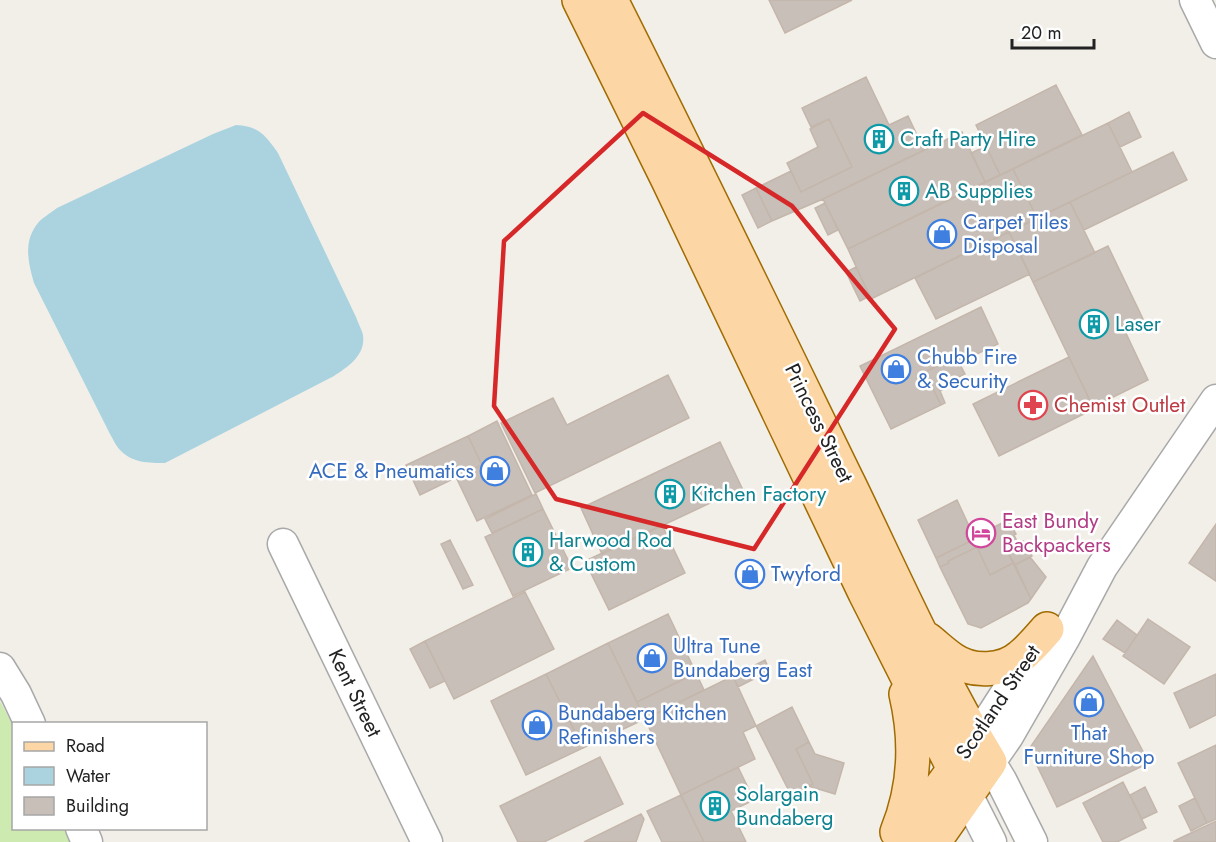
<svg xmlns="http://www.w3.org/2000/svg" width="1216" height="842" viewBox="0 0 1216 842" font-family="Jost,sans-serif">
<rect width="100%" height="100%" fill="#f2efe9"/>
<!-- grass -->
<path fill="#cdebb0" d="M0 701 13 726 14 828 64 829 71 842H0Z"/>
<!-- water -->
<path fill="#aad3df" d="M236 125C259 126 266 136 278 153L356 317C358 323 362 330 363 335 366 355 348 367 334 376L165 463C149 463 132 463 120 450 116 446 113 439 110 434L34 283C28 262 23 241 38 223 43 217 51 213 57 208L213 134Z"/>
<!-- building -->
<path fill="#c7bfb8" stroke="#c4b6ab" stroke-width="1.5" d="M769 0H852L785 33Z
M866 77 889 125 908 116 924 150 823 199 772 221 756 188 791 171 801 192 852 167 829 119 811 127 802 108Z
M1056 85 1082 135 1000 175 976 125Z
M1129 112 1141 137 1120 147 1108 123Z
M829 119 852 167 801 192 787 163 818 147 810 129Z
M1108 123 1132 172 1037 218 1013 169Z
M962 132 985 182 848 249 823 199Z
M986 146 1000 175 985 182 971 153Z
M1173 152 1187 180 1084 230 1070 202Z
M1013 169 1037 218 871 299 848 249Z
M756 188 772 221 758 228 742 195Z
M1070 202 1095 253 1033 282 1009 232Z
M825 203 838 230 828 235 815 208Z
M1009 232 1030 274 936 319 915 278Z
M1108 246 1143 319 1124 329 1148 380 1093 407 1033 282Z
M856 267 870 296 860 301 846 272Z
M981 307 998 344 956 364 953 358 925 372 941 405 891 429 860 366Z
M1069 357 1094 409 999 456 973 404Z
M953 358 956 364 959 363 965 374 949 382 951 386 940 391 945 403 941 405 925 372Z
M668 375 689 418 535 493 501 423 553 398 567 425Z
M497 421 532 495 477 521 456 477 482 465 468 436Z
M468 436 482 465 420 495 406 465Z
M720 442 742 488 602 554 581 508Z
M536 494 543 509 492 533 485 519Z
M957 500 975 539 936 558 918 520Z
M543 509 572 568 513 596 485 537Z
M1008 520 1016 534 1014 535 1018 543 1006 550 1013 563 990 575 977 547 948 561 949 563 940 567 936 558 975 539 974 537Z
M1216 524V581L1189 563Z
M662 525 685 573 609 610 585 561Z
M450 540 473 585 463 589 441 544Z
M1023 541 1032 556 1015 565 1006 550Z
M977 547 990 575 1013 563 1031 599 1028 603 981 628 968 624 940 567 949 563 948 561Z
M1030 557 1046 577 1031 599 1015 565Z
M525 592 554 649 454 699 425 641Z
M668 614 696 673 637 702 608 643Z
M1148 619 1190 647 1164 684 1123 656Z
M1117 620 1137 635 1125 653 1103 639Z
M425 641 445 681 430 688 410 649Z
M608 643 645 719 583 748 546 674Z
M1093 656 1149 763 1057 807 1029 749Z
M765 660 770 671 738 687 733 676Z
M696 673 704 690 645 719 637 702Z
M546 674 583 748 526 775 491 701Z
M1216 674V715L1190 728 1174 693Z
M733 676 756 726 743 732 755 759 681 795 645 719Z
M792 707 809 742 796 749 813 784 791 795 756 726Z
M809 742 815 754 844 763 835 794 808 786 813 784 796 749Z
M1216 745V819L1207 823 1178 763Z
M600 757 623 804 544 842H518L500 806Z
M738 767 754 800 731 811 746 842H704L681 795Z
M1123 782 1146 828 1117 842H1103L1083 803Z
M1145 787 1157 812 1142 819 1130 795Z
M681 795 704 842H662L647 811Z
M1195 798 1207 823 1191 831 1179 806Z
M641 814 644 819 636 842H584Z
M1216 821V842H1174V841Z"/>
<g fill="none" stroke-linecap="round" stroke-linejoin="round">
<!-- minor casing -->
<g stroke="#a9a9a9" stroke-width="33">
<path id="minor" d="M1195 0 1216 43
M283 544 427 842
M0 668 16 694 30 724
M81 828 87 842
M991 842 954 769 994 712 1037 645
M1032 842 1001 780 990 762 1008 736 1065 637 1102 567 1216 400"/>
</g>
<!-- major casing -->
<g stroke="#a06b00" stroke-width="36">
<path id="major" d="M579 0 668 180 865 593 954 769 901 842
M611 0C692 161 770 322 849 484 894 577 936 673 990 762L934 842
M927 639C935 645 943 653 952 659 972 673 1003 672 1021 656 1031 648 1039 638 1047 629
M897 832C915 788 917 741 906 694"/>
</g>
<!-- minor -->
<use href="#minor" stroke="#fff" stroke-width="30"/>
<!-- major -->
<use href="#major" stroke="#fcd6a4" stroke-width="33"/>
</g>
<!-- marked area -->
<path fill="none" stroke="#d62828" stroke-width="4.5" stroke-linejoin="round" d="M643 113 792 206 895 329 754 549 556 499 494 406 504 241Z"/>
<!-- icons -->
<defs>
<g id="building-ring" transform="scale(1.5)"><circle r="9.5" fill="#fff" stroke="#0f9aa8" stroke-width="1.5"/><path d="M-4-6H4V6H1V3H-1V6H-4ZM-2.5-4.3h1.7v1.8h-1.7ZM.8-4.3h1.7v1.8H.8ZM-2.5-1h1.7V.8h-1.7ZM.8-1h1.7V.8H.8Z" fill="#0f9aa8"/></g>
<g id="shop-ring" transform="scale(1.5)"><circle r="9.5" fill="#fff" stroke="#3f7fe0" stroke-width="1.5"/><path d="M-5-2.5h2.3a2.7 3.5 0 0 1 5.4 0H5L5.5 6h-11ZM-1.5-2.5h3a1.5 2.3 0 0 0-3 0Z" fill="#3f7fe0"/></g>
<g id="pharmacy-ring" transform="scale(1.5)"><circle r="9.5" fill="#fff" stroke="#e0444e" stroke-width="1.5"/><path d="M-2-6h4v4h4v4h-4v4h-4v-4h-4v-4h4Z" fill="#e0444e"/></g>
<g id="hotel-ring" transform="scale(1.5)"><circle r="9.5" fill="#fff" stroke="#d1479c" stroke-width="1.5"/><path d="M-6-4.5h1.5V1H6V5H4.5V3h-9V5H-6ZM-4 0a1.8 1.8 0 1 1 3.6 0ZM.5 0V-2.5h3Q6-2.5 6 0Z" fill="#d1479c"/></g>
</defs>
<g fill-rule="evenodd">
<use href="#building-ring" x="879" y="139"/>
<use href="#building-ring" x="904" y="191"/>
<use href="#shop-ring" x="942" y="234"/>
<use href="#building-ring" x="1094" y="324"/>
<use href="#shop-ring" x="896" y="369"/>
<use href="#pharmacy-ring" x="1033" y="405"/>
<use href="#shop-ring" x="495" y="471"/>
<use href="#building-ring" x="670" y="494"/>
<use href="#hotel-ring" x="981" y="533"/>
<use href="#building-ring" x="528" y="552"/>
<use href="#shop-ring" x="750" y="574"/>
<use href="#shop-ring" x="652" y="658"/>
<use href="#shop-ring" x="1089" y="702"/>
<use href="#shop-ring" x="537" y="725"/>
<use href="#building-ring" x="715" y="806"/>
</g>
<g text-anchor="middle" stroke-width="5" stroke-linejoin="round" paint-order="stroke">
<!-- culture labels -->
<g font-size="21" fill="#0d838f" stroke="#fff" text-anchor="start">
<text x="900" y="146">Craft Party Hire</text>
<text x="925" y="198">AB Supplies</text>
<text x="1115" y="331">Laser</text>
<text x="691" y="501">Kitchen Factory</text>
<text x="549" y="547">Harwood Rod<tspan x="549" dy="24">&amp; Custom</tspan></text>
<text x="736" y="801">Solargain<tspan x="736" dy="24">Bundaberg</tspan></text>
</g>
<!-- shop labels -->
<g font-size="21" fill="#366cbe" stroke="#fff" text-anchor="start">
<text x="963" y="229">Carpet Tiles<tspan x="963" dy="24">Disposal</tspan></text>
<text x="917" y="364">Chubb Fire<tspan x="917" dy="24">&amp; Security</tspan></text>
<text x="474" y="478" text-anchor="end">ACE &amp; Pneumatics</text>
<text x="771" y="581">Twyford</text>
<text x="673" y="653">Ultra Tune<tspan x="673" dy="24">Bundaberg East</tspan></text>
<text x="558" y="720">Bundaberg Kitchen<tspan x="558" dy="24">Refinishers</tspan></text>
<text x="1089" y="740" text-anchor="middle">That<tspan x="1089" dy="24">Furniture Shop</tspan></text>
</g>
<!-- health labels -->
<g font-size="21" fill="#be3a42" stroke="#fff" text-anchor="start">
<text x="1054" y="412">Chemist Outlet</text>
</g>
<!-- street labels -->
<g font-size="21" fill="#222" stroke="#fff">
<text transform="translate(819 423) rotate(64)" y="7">Princess Street</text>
<text transform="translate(355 693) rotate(64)" y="7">Kent Street</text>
<text transform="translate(998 702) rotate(-56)" y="7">Scotland Street</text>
</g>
<!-- hotel labels -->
<g font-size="21" fill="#b23c85" stroke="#fff" text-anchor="start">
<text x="1002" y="528">East Bundy<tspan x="1002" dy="24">Backpackers</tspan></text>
</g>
</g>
<!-- legend -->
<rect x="12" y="722" width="195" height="108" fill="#ffffff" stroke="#a7a7a7" stroke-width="1.5"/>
<rect x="24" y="742" width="30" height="9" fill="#fcd6a4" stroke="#a7a7a7" stroke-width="1.5"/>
<text x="66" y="752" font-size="18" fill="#222222">Road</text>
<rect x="24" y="767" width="30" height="18" fill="#aad3df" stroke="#a7a7a7" stroke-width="1.5"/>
<text x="66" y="782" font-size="18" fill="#222222">Water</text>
<rect x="24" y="797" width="30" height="18" fill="#c7bfb8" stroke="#a7a7a7" stroke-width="1.5"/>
<text x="66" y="812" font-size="18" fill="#222222">Building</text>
<!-- scale -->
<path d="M1012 39v9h82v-9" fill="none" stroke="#222222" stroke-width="3"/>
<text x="1021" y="39" font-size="18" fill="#222222" stroke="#ffffff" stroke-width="4.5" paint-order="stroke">20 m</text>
</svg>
